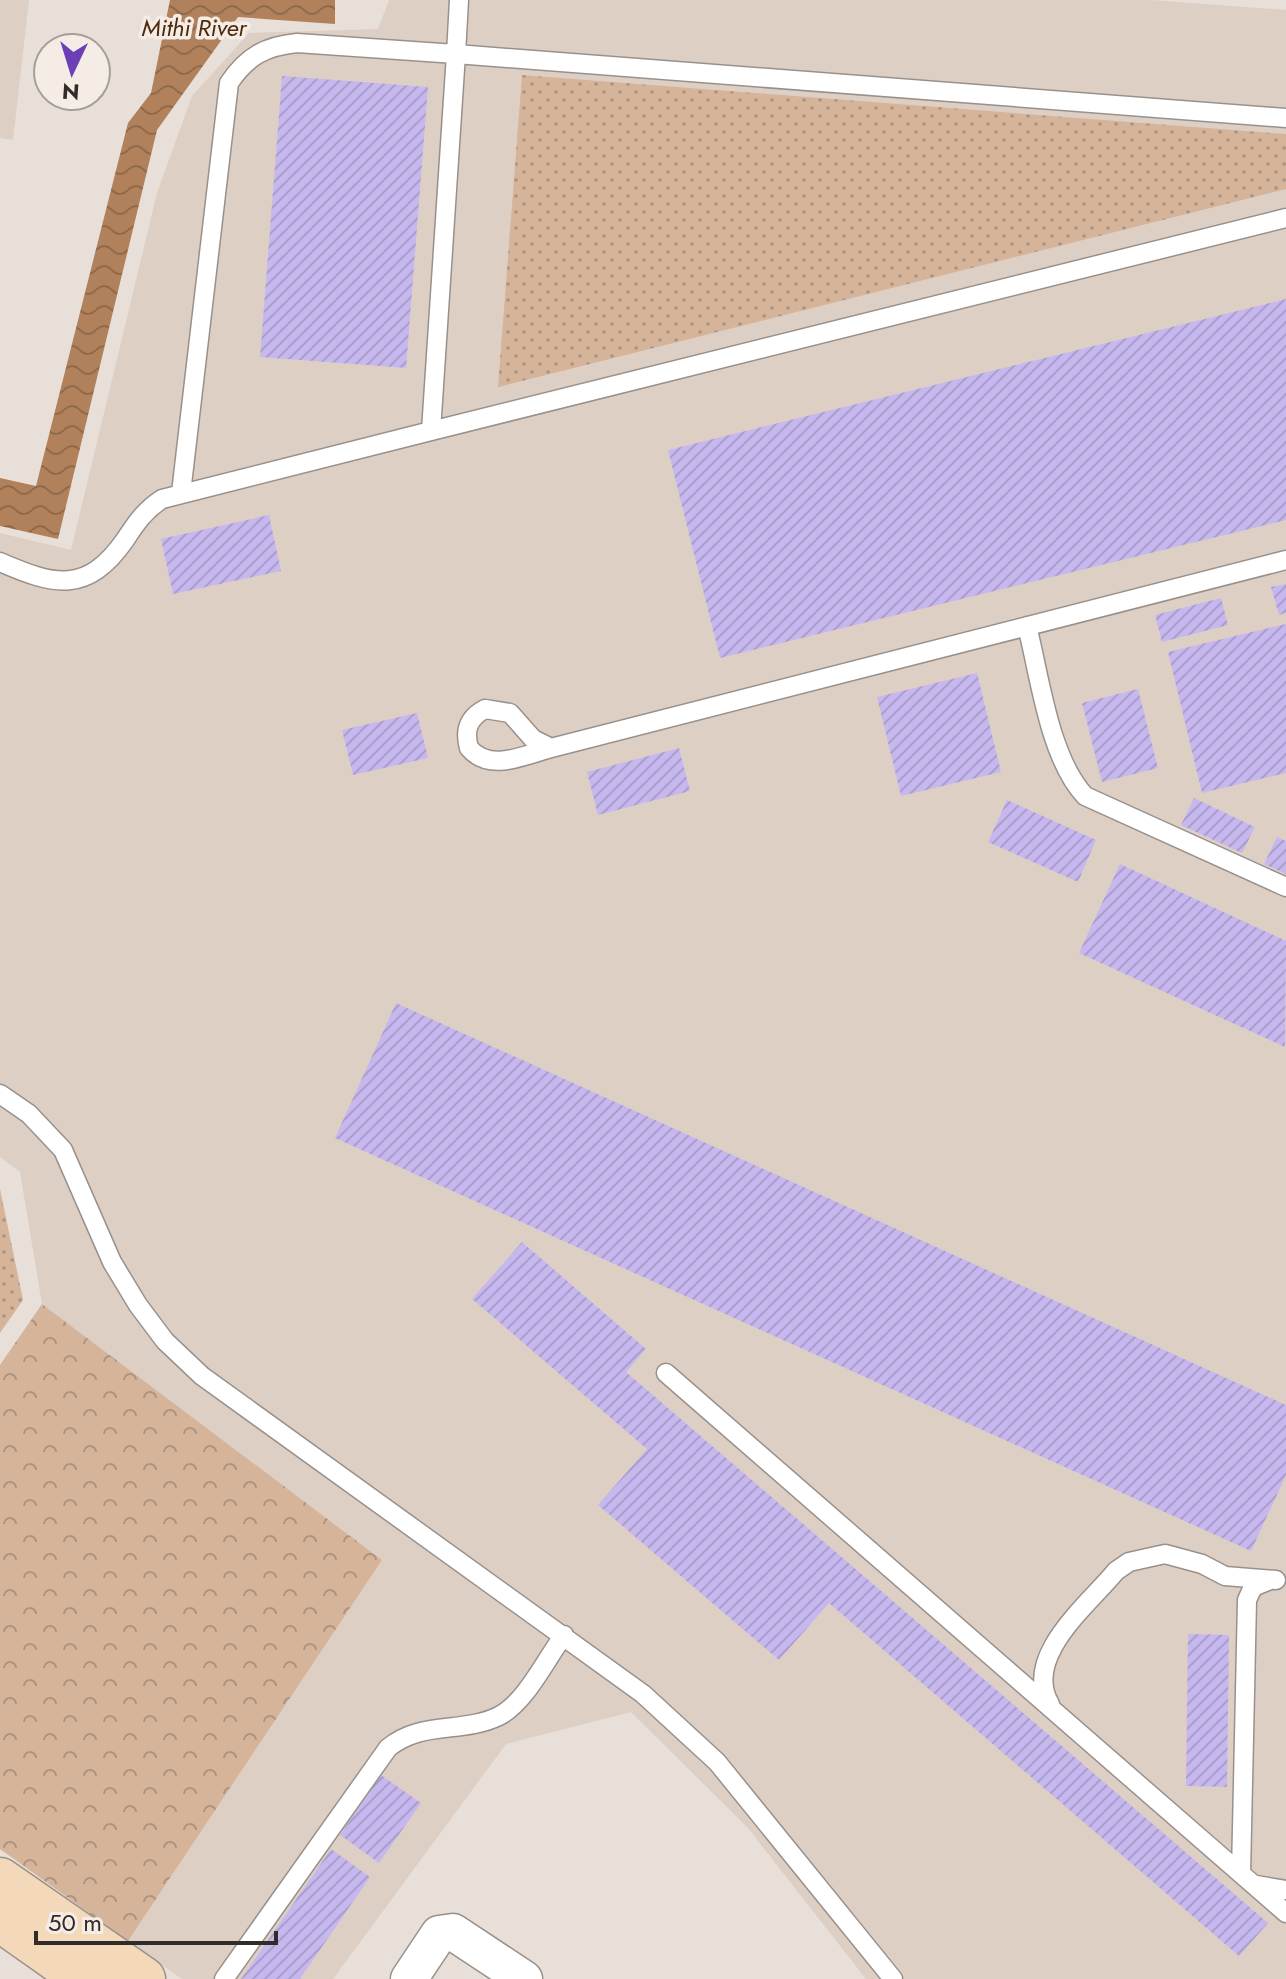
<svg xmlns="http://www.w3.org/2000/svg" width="1286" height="1979" viewBox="0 0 1286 1979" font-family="Jost,sans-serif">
<defs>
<pattern id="grass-dots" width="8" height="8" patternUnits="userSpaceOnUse" patternTransform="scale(2)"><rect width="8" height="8" fill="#d6b49a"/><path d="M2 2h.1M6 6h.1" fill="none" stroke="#ae937e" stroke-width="1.8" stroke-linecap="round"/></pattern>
<pattern id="park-crowns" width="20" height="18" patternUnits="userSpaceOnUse" patternTransform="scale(2)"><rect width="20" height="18" fill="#d6b49a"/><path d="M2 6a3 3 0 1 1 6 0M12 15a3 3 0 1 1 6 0" fill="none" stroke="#ae937e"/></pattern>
<pattern id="water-waves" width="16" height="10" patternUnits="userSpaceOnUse" patternTransform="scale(2)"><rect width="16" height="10" fill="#b0815b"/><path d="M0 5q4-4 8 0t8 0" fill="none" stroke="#906a4b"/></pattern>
<pattern id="building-hatch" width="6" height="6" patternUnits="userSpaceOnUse" patternTransform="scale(2)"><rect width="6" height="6" fill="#c6b8ef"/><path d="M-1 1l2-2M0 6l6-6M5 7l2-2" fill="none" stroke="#aa9ecd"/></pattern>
</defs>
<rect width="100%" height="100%" fill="#e7dfd8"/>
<!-- built -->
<path fill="#decfc5" d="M0 0H29L13 140 0 138Z
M389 0H1152L1286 10V1979H866L748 1828 631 1712 506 1744 333 1979H182L128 1941 382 1560 42 1304 20 1172 0 1157V533L71 550 157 193 192 96 249 33 378 29Z"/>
<!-- grass -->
<path fill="url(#grass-dots)" d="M522 75 1286 134V189L498 387Z
M0 1189 23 1300 0 1333Z"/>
<!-- park -->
<path fill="url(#park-crowns)" d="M42 1304 382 1560 128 1941 0 1849V1365Z"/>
<!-- water -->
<path fill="url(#water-waves)" d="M170 0H335V24L238 17 157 130 58 539 0 526V478L36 486 128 123 151 93Z"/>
<!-- building -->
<path fill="url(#building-hatch)" d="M282 76 428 87 406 368 260 357Z
M1286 299V520L720 658 668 450Z
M269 515 281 571 173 594 161 539Z
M1286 584V613L1279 615 1271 587Z
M1221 598 1228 625 1162 642 1155 615Z
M1286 624V773L1202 793 1168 652Z
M977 673 1001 772 901 796 877 697Z
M1138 689 1158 768 1102 782 1082 703Z
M417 713 428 758 353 775 342 730Z
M679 748 690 791 598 815 587 772Z
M1194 798 1255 827 1242 853 1181 825Z
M1007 800 1096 840 1078 882 988 842Z
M1277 837 1286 841V874L1264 864Z
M1120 864 1286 941 1285 1047 1079 953Z
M396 1003 1286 1405V1475L1251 1551 335 1138Z
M522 1242 646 1349 626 1372 1268 1923 1239 1956 829 1603 779 1660 598 1505 647 1449 472 1299Z
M1188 1634 1229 1635 1227 1787 1186 1786Z
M381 1775 421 1803 379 1863 340 1835Z
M331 1849 370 1877 300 1979H241Z"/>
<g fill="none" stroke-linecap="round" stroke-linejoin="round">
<!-- service casing -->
<g stroke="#98918b" stroke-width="21">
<path id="service" d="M1286 118 456 54 431 431 1286 218
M181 493 229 83C247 56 266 46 297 43L456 54 459 0
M0 562C55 586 87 594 125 540 136 523 145 510 162 499L431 431
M1027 626C1040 677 1049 757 1085 796L1286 887
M485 709 510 713 533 739 551 748C524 755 490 773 469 748 464 730 468 718 485 709Z
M551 748 1286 560
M0 1094 29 1114 63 1150 112 1262 138 1305 165 1341 202 1376 643 1694 717 1762 893 1979
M666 1373 1286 1913
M1050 1704C1022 1657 1088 1605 1116 1571L1129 1562 1165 1554 1202 1564 1225 1576 1276 1580
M1241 1874 1247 1600 1253 1587 1268 1581
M1256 1885 1286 1890
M224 1979 388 1748C422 1720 462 1734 499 1716 526 1702 546 1659 564 1635"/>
</g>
<!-- minor casing -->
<g stroke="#98918b" stroke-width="39">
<path id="minor" d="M409 1979 439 1934 453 1932 524 1979"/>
</g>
<!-- secondary casing -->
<g stroke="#98918b" stroke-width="47">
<path id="secondary" d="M0 1880 143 1979
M0 1919 85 1979"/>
</g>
<!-- service -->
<use href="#service" stroke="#fff" stroke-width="18"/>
<!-- minor -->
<use href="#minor" stroke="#fff" stroke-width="36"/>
<!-- secondary -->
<use href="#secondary" stroke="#f3d8ba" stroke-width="44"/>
</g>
<g text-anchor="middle" stroke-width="7" stroke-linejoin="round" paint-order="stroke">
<!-- water labels -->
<g font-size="24" font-style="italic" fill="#4c2b0d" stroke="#f4ece5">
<text x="194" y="36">Mithi River</text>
</g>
</g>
<!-- north arrow -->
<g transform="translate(72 72) rotate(184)"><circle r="38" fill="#f4ece5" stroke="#a59f9a" stroke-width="2"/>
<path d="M0-6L14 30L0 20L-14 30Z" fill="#6c3fb6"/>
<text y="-12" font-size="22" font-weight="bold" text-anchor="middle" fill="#2f2c2a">N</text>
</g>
<!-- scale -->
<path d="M36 1931v12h240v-12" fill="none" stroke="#2f2c2a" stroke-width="4"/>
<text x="48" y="1931" font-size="24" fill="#2f2c2a" stroke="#f4ece5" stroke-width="6" paint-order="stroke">50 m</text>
</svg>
